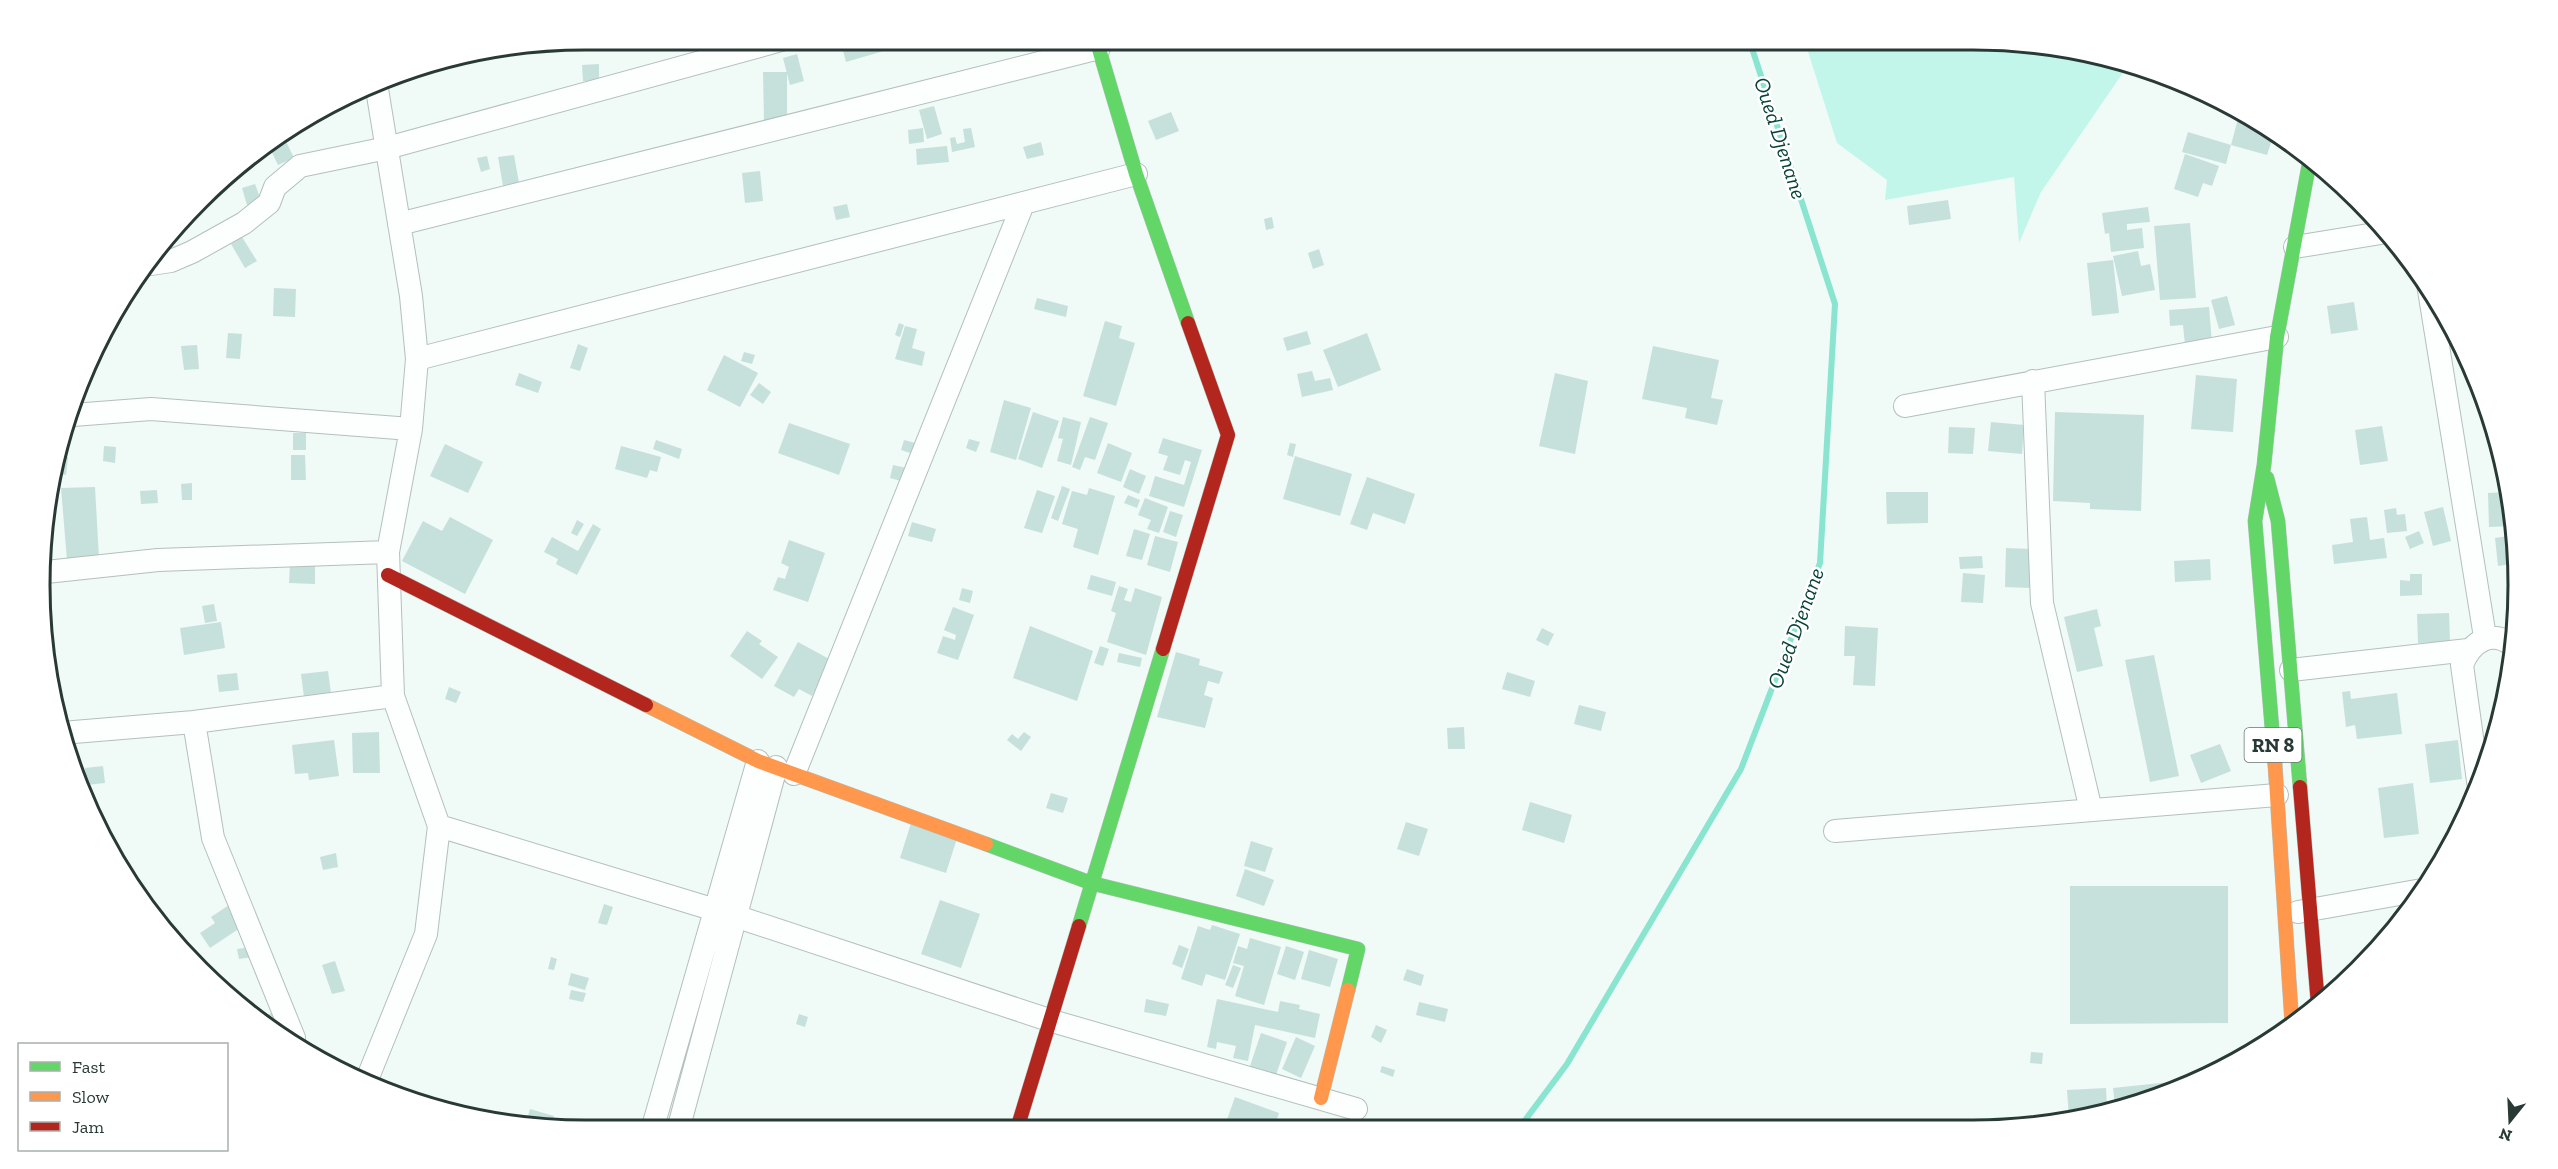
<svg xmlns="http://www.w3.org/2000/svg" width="2558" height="1169" viewBox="0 0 2558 1169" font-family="'Zilla Slab',serif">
<rect width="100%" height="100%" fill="#f0faf7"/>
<!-- green -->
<path fill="#c3f6ea" d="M1804 39H1974L2080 49 2129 64 2041 192 2019 243 2014 177 1885 200 1887 180 1837 143Z"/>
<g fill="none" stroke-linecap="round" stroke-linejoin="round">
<!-- stream -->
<path stroke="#89e4d0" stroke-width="6" d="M1520 1127 1567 1064 1741 769 1820 563 1835 304 1749 39"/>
</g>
<!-- building -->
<path fill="#c6e1db" d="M854 39H884L887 50 846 62 841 43Z
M1115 39H1139L1119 48Z
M797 54 804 81 790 85 783 58Z
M599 64V81H583L582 65Z
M763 72H787V120H764Z
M934 106 942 134 927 139 919 110Z
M1171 112 1179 131 1156 140 1148 121Z
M2239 115 2275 130 2267 155 2231 145 2226 164 2182 152 2188 132 2231 145Z
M923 128 924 142 909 144 908 130Z
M971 128 975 147 952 152 950 138 955 137 957 144 965 142 963 129Z
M282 133 294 158 278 165 268 144Z
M1041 142 1044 155 1027 159 1023 147Z
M947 146 949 162 917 165 916 149Z
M2185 154 2219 166 2212 186 2203 183 2198 197 2174 189Z
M514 155 519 183 503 186 498 157Z
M487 156 490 169 481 172 477 158Z
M760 171 763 201 745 203 742 173Z
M255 184 261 200 247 205 242 188Z
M1948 200 1951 219 1909 225 1907 206Z
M847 204 850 217 836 220 833 207Z
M2148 207 2150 222 2127 224V230L2142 228 2144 248 2111 252 2109 233 2105 234 2102 213Z
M1272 217 1274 228 1266 230 1264 219Z
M2190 223 2196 298 2160 300 2154 226Z
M242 237 257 261 245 268 231 244Z
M1319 249 1324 265 1313 269 1308 253Z
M2138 251 2141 266 2150 264 2155 290 2122 296 2113 256Z
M2113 260 2119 313 2092 316 2087 263Z
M274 288 296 289 295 317 273 316Z
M2227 296 2235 325 2219 329 2211 300Z
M1037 298 1068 306 1066 317 1034 309Z
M2354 302 2358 330 2331 334 2327 306Z
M2209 307 2212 343 2185 345 2183 325 2170 326 2169 310Z
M1105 321 1122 326 1119 338 1135 343 1116 406 1083 396Z
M899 323 904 325 900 337 895 335Z
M905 326 917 329 912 348 925 352 922 366 895 359Z
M1307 331 1311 344 1287 351 1283 338Z
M228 333 242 334 240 359 226 358Z
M1367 333 1381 370 1338 387 1323 350Z
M578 344 588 348 580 371 570 368Z
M197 345 199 369 184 370 181 346Z
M1653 346 1719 360 1711 398 1723 400 1717 425 1685 418 1687 408 1642 399Z
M744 352 755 355 752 364 741 361Z
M724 355 758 373 740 407 707 390Z
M1312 371 1315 381 1330 378 1333 390 1302 397 1297 374Z
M519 373 542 382 538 393 515 385Z
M1555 373 1588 381 1575 454 1539 446Z
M2196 375 2237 379 2233 432 2191 429Z
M759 383 771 392 763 404 750 395Z
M1004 400 1031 408 1016 460 990 452Z
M1033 412 1059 421 1042 468 1018 459Z
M2055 412 2144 415 2141 511 2090 509V503L2053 501Z
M1063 417 1081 422 1071 465 1057 461 1063 439 1058 438Z
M1090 417 1108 423 1095 460 1085 457 1080 470 1072 467Z
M1991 422 2024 425 2022 454 1988 451Z
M789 423 850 444 839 475 778 453Z
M2382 426 2388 461 2360 465 2355 430Z
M1949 427 1975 428 1973 454 1948 453Z
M293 433H306V450H293Z
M1163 438 1202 450 1184 507 1149 496 1155 476 1184 485 1191 462 1185 460 1180 475 1163 470 1168 456 1158 453Z
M969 439 980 442 976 452 966 448Z
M656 440 682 449 679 459 653 449Z
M904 440 919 444 916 455 901 450Z
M1108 443 1132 453 1121 482 1097 473Z
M1290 443 1296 444 1293 457 1287 455Z
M445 444 483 462 468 493 430 476Z
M104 446 116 447 115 463 103 461Z
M621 446 661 457 657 472 650 470 647 478 615 469Z
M291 455H305L306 480H291Z
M58 456 68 457 66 475 53 473Z
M1295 456 1352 474 1340 516 1283 499Z
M893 465 911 469 908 483 890 478Z
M1130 469 1146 476 1139 494 1123 487Z
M1367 477 1415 494 1405 524 1373 513 1367 530 1350 524Z
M192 483V500H182L181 484Z
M1062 486 1070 489 1058 521 1051 518Z
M95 487 99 558 67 560 61 488Z
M1089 488 1115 496 1098 555 1073 547 1078 529 1062 524 1072 491 1087 495Z
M157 490 158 503 141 504 140 491Z
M1037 490 1055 496 1042 533 1024 528Z
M1886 492H1928V523L1887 524Z
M2510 492 2513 526 2489 527 2488 493Z
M1128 495 1140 500 1137 508 1124 503Z
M1145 498 1168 507 1159 533 1147 529 1151 520 1138 515Z
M2443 507 2451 541 2433 546 2424 512Z
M2396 508 2397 515 2405 514 2407 531 2387 533 2384 510Z
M1170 511 1183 515 1176 537 1163 532Z
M450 517 493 540 465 594 402 561 423 521 442 531Z
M2367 517 2370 540 2384 538 2387 558 2334 564 2332 545 2353 542 2350 519Z
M577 520 584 524 577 536 571 533Z
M912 522 936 529 932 542 908 536Z
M593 524 601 529 577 575 556 564 558 559 544 552 552 537 578 551Z
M1134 529 1150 534 1142 560 1126 556Z
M2419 531 2424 543 2410 549 2405 537Z
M2514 535 2517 563 2498 566 2495 538Z
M1155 536 1178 542 1170 572 1147 565Z
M789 540 825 553 808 602 773 590 778 577 785 579 789 567 781 563Z
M2006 548 2031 549V588L2005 587Z
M1982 556 1983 568 1960 569 1959 557Z
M2210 559 2211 580 2175 582 2174 561Z
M290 564H315V584L289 583Z
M1963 573 1985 575 1983 603 1961 602Z
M2410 574H2422V595L2400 596V580L2410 581Z
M1091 575 1116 582 1112 596 1087 589Z
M1119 586 1128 589 1124 600 1131 602 1135 588 1162 597 1146 655 1107 642 1116 613 1111 611Z
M962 588 973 591 970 603 959 600Z
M214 604 217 621 205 623 202 606Z
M953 607 974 615 958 660 937 653 943 636 955 640 956 635 944 630Z
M2097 609 2101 626 2094 628 2103 666 2077 672 2064 617Z
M2449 613 2450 642 2418 643 2417 614Z
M221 622 225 648 184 655 180 628Z
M1030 626 1093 651 1077 701 1013 678Z
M1845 626 1878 628 1875 686 1853 685 1855 656H1844Z
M1542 628 1554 634 1548 646 1536 640Z
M747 631 762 641 759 644 778 657 762 679 730 656Z
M798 642 831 660 812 696 799 689 794 697 774 686Z
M1100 646 1109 649 1103 666 1094 663Z
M1176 652 1200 659 1199 665 1223 672 1219 684 1208 681 1204 695 1213 698 1205 728 1157 717Z
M1119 653 1142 658 1140 667 1117 662Z
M2154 655 2179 776 2150 782 2125 660Z
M328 671 332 701 305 705 301 674Z
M1507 672 1535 681 1530 697 1502 689Z
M237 673 239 690 219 692 217 675Z
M449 687 461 692 456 703 445 699Z
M2350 691 2351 699 2397 693 2402 734 2357 739 2355 725 2346 727 2342 692Z
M1579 705 1606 712 1601 731 1574 724Z
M1464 727 1465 749H1448L1447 728Z
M379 732 380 773H353L352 733Z
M1024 732 1031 737 1021 751 1007 740 1012 734 1018 739Z
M334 740 339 776 309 780 308 773 295 774 292 745Z
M2458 740 2462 779 2430 783 2425 744Z
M2220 744 2231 771 2201 783 2190 755Z
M103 766 105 783 86 785 85 768Z
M2413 783 2419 834 2384 838 2378 788Z
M1051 793 1068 798 1063 813 1046 808Z
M1530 802 1572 815 1564 843 1522 830Z
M103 817 105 830 100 831 94 818Z
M912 820 958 835 946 873 900 858Z
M1406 822 1428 829 1419 856 1397 849Z
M1251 841 1273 848 1265 872 1244 866Z
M336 853 338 867 323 870 320 857Z
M1245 869 1274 880 1264 906 1236 896Z
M2070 886H2228V1023L2070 1024Z
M940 900 980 914 961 968 921 954Z
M604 904 613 907 607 925 598 923Z
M229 905 243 926 210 948 200 933 215 923 211 917Z
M1212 925 1240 934 1225 980 1206 974 1202 986 1181 979 1198 926 1210 930Z
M1250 938 1281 947 1264 1005 1235 996 1244 966 1233 963 1238 946 1247 949Z
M1179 945 1189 949 1182 968 1172 964Z
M1286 946 1304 952 1295 980 1277 974Z
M252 947 253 957 239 959 237 949Z
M1309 950 1338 959 1330 987 1301 979Z
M551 957 557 959 554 970 548 969Z
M335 961 345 991 332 994 322 965Z
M1233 965 1241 968 1233 988 1225 985Z
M1407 969 1424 975 1421 986 1403 980Z
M571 973 589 978 585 990 568 985Z
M571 990 586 993 583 1002 569 999Z
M1146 999 1169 1004 1166 1016 1144 1012Z
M1217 999 1278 1012 1280 1001 1300 1005 1299 1009 1320 1014 1315 1038 1255 1025 1248 1061 1233 1058 1236 1046 1217 1042 1216 1049 1207 1047Z
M1419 1002 1448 1009 1445 1022 1416 1015Z
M271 1013 281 1024 277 1027 264 1019Z
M799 1014 808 1017 805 1027 796 1024Z
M1376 1025 1387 1030 1381 1043 1371 1037Z
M1261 1033 1287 1042 1275 1078 1249 1069Z
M1296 1037 1315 1046 1301 1078 1282 1069Z
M2031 1052 2043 1053 2042 1064 2030 1063Z
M1382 1066 1395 1070 1393 1077 1380 1072Z
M2170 1082 2171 1091 2115 1106 2113 1088Z
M2106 1088 2107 1109 2069 1119 2067 1090Z
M1235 1097 1279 1113 1274 1128H1224Z
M530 1109 554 1116 551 1127 526 1123Z"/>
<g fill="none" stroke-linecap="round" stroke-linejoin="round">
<!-- street casing -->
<g stroke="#b4c0bd" stroke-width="24">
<path id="street" d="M399 224 1099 48
M2295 247 2387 232
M151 264 171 261 192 252 244 223 269 203 275 187 300 166 387 148 785 39
M2428 284 2485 637
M417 359 1136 174
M2033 381 2042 603 2091 810
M1905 406 2277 337
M73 415 151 409 411 429
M46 572 158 560 388 552
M2291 670 2468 650
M194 722 213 838 294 1038
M62 733 194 722 393 696
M794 774 1023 204
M2479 788 2462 665C2471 642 2492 628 2513 646
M439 826 735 916 1052 1021 1356 1109
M1835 831 2277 795
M2298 912 2422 890
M366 1082 426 934 439 826 393 696 388 552 411 429 417 359 411 296 376 83
M652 1130 758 761
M678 1130 776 767"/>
</g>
<!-- fast casing -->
<g stroke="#b4c0bd" stroke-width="15">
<path id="fast" d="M1096 39 1136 174 1188 323
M2267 478 2278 521 2300 787
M2275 765 2255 521 2264 465 2277 337 2310 159
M986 844 1091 883 1358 949 1348 990
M1079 926 1163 649"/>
</g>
<!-- slow casing -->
<g stroke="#b4c0bd" stroke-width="15">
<path id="slow" d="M646 705 758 761 986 844
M2275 765 2292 1025
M1321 1098 1348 990"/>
</g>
<!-- jam casing -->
<g stroke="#b4c0bd" stroke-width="15">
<path id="jam" d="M388 575 646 705
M1163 649 1228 435 1188 323
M2300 787 2318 1005
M1017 1129 1079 926"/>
</g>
<!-- street -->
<use href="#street" stroke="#fdfefe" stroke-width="22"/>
<!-- fast -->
<use href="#fast" stroke="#63d668" stroke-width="14"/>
<!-- slow -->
<use href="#slow" stroke="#ff974d" stroke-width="14"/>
<!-- jam -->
<use href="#jam" stroke="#b3261e" stroke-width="14"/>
</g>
<g text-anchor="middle" stroke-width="5" stroke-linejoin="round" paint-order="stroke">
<!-- shield labels -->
<rect fill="#fff" stroke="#697572" stroke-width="1.5" x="2244.5" y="728" width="57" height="34" rx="4.5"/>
<g font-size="20" font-weight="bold" fill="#293a36">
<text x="2273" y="752">RN 8</text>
</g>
<!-- water labels -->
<g font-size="22" font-style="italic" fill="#094338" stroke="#fff">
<text transform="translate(1781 138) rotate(72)" y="8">Oued Djenane</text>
<text transform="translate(1795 628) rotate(-70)" y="8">Oued Djenane</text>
</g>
</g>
<!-- crop -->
<path d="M0 0H2558V1169H0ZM585 50H1973A535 535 0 0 1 2508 585V585A535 535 0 0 1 1973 1120H585A535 535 0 0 1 50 585V585A535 535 0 0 1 585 50Z" fill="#fff" fill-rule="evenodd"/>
<path fill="none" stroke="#293a36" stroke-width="3" d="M585 50H1973A535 535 0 0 1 2508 585V585A535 535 0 0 1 1973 1120H585A535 535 0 0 1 50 585V585A535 535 0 0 1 585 50Z"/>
<!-- legend -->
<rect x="18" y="1043" width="210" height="108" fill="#ffffff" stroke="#a9b0af" stroke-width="1.5"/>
<rect x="30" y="1062" width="30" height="9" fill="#63d668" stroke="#a9b0af" stroke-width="1.5"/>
<text x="72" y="1073" font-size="18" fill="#293a36">Fast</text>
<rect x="30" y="1092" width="30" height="9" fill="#ff974d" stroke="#a9b0af" stroke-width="1.5"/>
<text x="72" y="1103" font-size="18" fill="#293a36">Slow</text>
<rect x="30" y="1122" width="30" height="9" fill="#b3261e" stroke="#a9b0af" stroke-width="1.5"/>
<text x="72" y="1133" font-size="18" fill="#293a36">Jam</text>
<!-- north arrow -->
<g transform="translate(2510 1121) rotate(198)" stroke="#ffffff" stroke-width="4.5" paint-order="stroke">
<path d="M0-4.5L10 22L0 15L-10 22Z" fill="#293a36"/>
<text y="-9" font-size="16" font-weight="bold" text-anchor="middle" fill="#293a36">N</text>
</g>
</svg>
